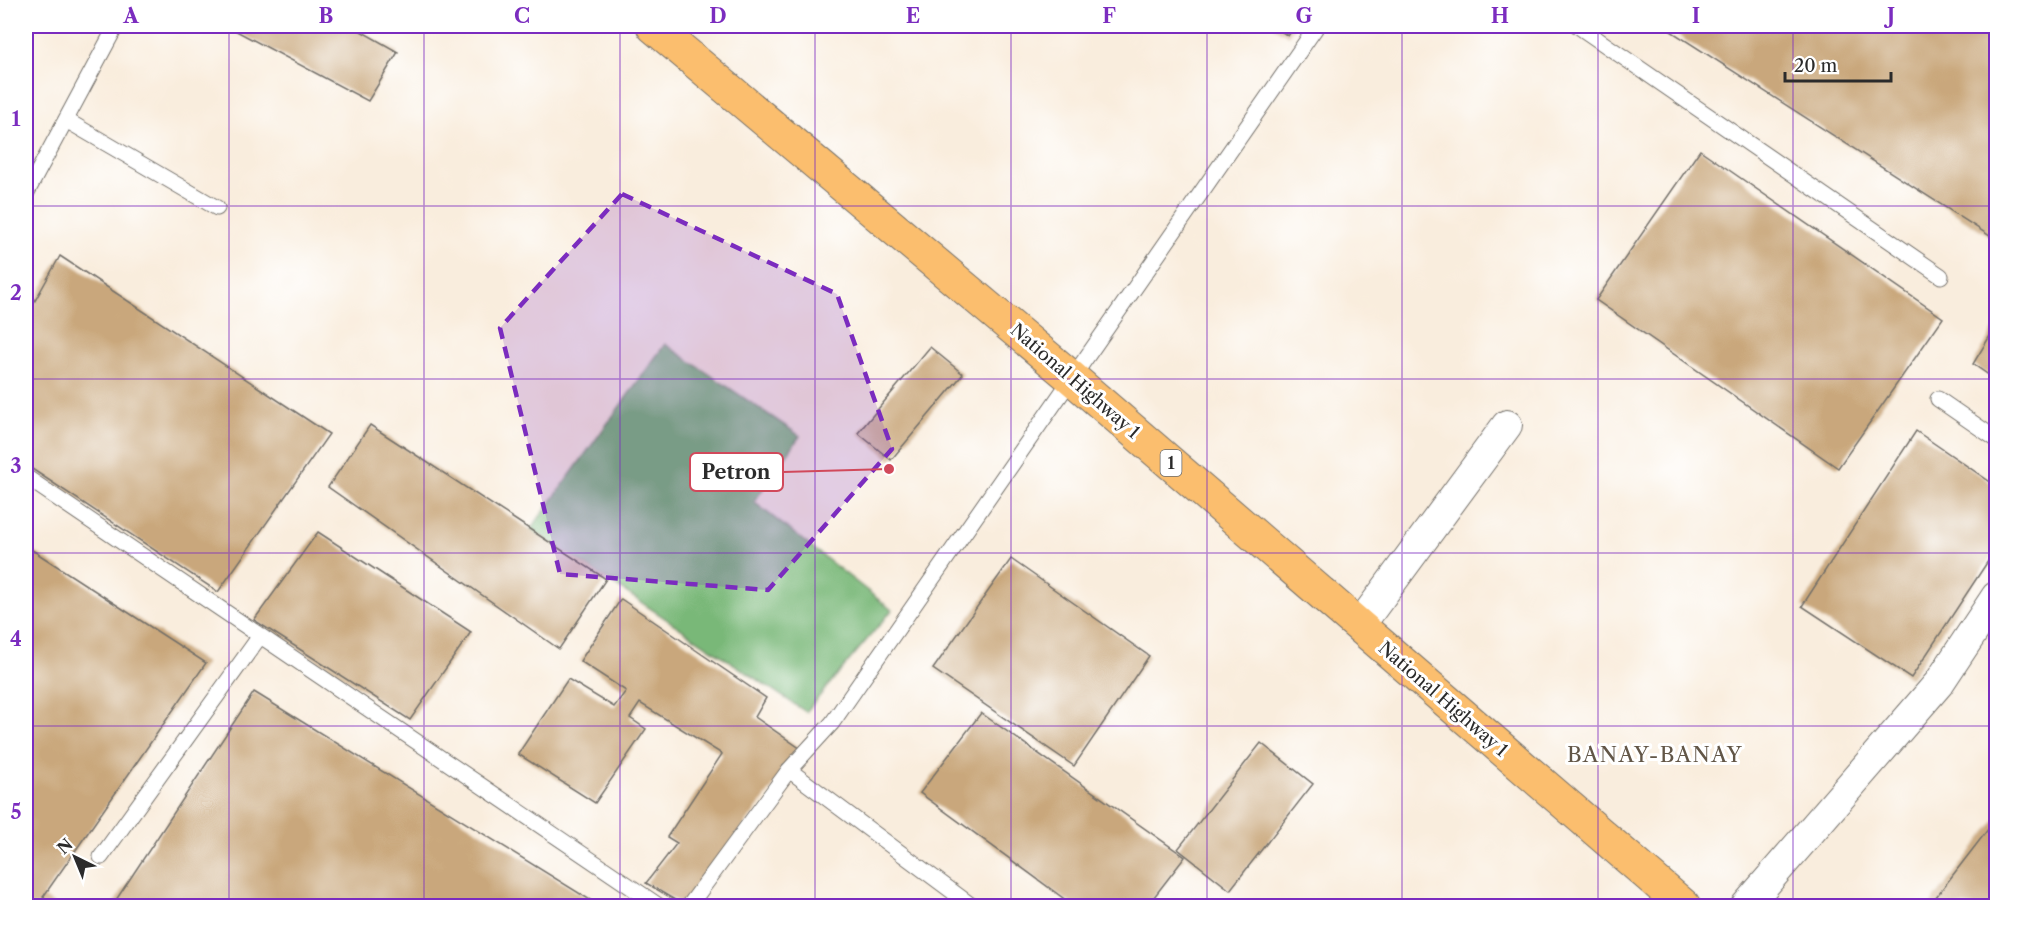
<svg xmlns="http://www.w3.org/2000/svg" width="2022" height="932" viewBox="0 0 2022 932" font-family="'Libre Caslon Text',serif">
<rect width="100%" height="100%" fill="#fff"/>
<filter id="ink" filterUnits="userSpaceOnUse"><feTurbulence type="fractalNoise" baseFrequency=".0167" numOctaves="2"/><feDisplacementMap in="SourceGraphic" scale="12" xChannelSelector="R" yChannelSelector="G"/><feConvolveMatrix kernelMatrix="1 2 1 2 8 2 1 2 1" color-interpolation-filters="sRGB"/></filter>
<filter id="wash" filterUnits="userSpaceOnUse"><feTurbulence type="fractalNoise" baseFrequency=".008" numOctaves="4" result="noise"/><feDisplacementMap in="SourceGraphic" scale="24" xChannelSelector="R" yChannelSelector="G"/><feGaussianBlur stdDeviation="1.35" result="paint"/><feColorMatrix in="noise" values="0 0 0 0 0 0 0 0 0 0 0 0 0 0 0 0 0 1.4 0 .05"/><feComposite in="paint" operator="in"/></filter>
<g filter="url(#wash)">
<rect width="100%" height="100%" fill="#f9eddd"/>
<!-- forest -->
<path fill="#79b878" stroke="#527252" stroke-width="1.5" d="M665 344 800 436 754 502 892 610 806 712 531 529Z"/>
<g id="blocks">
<!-- building -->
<path fill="#c9a77b" d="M227 26H352L398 52 368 101Z
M1273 26H1295L1288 36Z
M1663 26H1996V240Z
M1700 150 1943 318 1838 468 1596 300Z
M60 256 329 434 218 592 26 465V317Z
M1996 326V380L1973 364Z
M930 347 963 374 891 460 858 433Z
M370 425 606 579 559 649 328 487Z
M1916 431 1996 486V549L1911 678 1802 606Z
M318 532 471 632 410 720 254 620Z
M26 546 206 663 43 897 57 906H26Z
M1011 559 1149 656 1074 766 933 669Z
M621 599 766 698 755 717 801 749 685 906 646 883 677 843 667 837 722 754 640 703 630 718 646 729 595 803 518 754 568 679 614 707 626 691 580 661Z
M254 692 600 906H112Z
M981 713 1185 857 1147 906H1074L920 793Z
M1261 743 1313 784 1230 890 1178 849Z
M1996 819V906H1929Z"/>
</g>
</g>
<g filter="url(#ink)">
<use href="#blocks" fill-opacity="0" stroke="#736f69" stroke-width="1.5"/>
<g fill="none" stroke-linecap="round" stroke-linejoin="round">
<!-- service casing -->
<g stroke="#736f69" stroke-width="17">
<path id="service" d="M1578 26 1941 276
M66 120 217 208
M26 194 116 26
M1938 399 1996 439
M26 477 659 906
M789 770 972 906
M101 857 260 636
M689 906 789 770 832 723 1317 26"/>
</g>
<!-- minor casing -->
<g stroke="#736f69" stroke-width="32">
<path id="minor" d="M1359 626 1507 425
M1746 906 1939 683 1996 597"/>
</g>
<!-- trunk casing -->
<g stroke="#736f69" stroke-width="35">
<path id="trunk" d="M653 26 1072 378 1684 906"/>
</g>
<!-- service -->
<use href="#service" stroke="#fff" stroke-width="15"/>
<!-- minor -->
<use href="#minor" stroke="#fff" stroke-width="30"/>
<!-- trunk -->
<use href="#trunk" stroke="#fbbe6e" stroke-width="33"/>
</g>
</g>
<!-- marked area -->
<path fill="#7b2cbf" fill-opacity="0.2" stroke="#7b2cbf" stroke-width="4.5" stroke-dasharray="12 8" stroke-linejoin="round" d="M622 194 837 294 892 449 768 590 560 574 500 328Z"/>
<!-- grid -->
<path fill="none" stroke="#7b2cbf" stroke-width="1.5" stroke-opacity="0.55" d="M229 26V906M424 26V906M620 26V906M815 26V906M1011 26V906M1207 26V906M1402 26V906M1598 26V906M1793 26V906M26 206H1996M26 379H1996M26 553H1996M26 726H1996"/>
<g text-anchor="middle" stroke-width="6" stroke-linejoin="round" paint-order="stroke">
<!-- shield labels -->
<rect fill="#fff" stroke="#6b6b6b" stroke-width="1.5" x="1160.5" y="450" width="21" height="26" rx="4.5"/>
<g font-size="16" font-weight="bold" fill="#2b2b2b">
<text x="1171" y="469">1</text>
</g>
<!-- street labels -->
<g font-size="18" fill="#2b2b2b" stroke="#fff">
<text transform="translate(1075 381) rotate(41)" y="6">National Highway 1</text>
<text transform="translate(1443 699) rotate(41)" y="6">National Highway 1</text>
</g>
<!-- quarter labels -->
<g font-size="21" letter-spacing="1.5" fill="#625647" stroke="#fff">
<text x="1655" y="762">BANAY-BANAY</text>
</g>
</g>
<!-- callouts -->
<path fill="none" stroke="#d1495b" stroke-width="2" d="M889 469L783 472"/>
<circle fill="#d1495b" stroke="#fff" stroke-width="2" cx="889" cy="469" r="6"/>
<rect fill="#fff" stroke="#d1495b" stroke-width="2" x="690" y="453" width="93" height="38" rx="6"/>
<g font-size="20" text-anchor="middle" font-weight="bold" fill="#2b2b2b">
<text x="736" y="479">Petron</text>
</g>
<!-- margin -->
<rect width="2022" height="932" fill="none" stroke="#fff" stroke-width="66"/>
<!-- north arrow -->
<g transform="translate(75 857) rotate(317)" stroke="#ffffff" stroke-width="4.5" paint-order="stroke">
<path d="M0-4.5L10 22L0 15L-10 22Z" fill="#2b2b2b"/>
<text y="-9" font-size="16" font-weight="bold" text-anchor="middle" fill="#2b2b2b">N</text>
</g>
<!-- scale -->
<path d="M1785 72v9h106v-9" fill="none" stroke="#2b2b2b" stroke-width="3"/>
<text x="1794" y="72" font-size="18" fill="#2b2b2b" stroke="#ffffff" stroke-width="4.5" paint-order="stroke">20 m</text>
<rect x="33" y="33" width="1956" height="866" fill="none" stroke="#7b2cbf" stroke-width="2"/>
<g font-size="20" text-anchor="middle" font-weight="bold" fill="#7b2cbf">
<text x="131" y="23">A</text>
<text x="326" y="23">B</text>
<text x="522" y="23">C</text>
<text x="718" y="23">D</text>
<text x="913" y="23">E</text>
<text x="1109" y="23">F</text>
<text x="1304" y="23">G</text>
<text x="1500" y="23">H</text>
<text x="1696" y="23">I</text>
<text x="1891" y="23">J</text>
<text x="16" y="126">1</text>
<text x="16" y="300">2</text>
<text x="16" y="473">3</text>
<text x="16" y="646">4</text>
<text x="16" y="819">5</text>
</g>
</svg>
